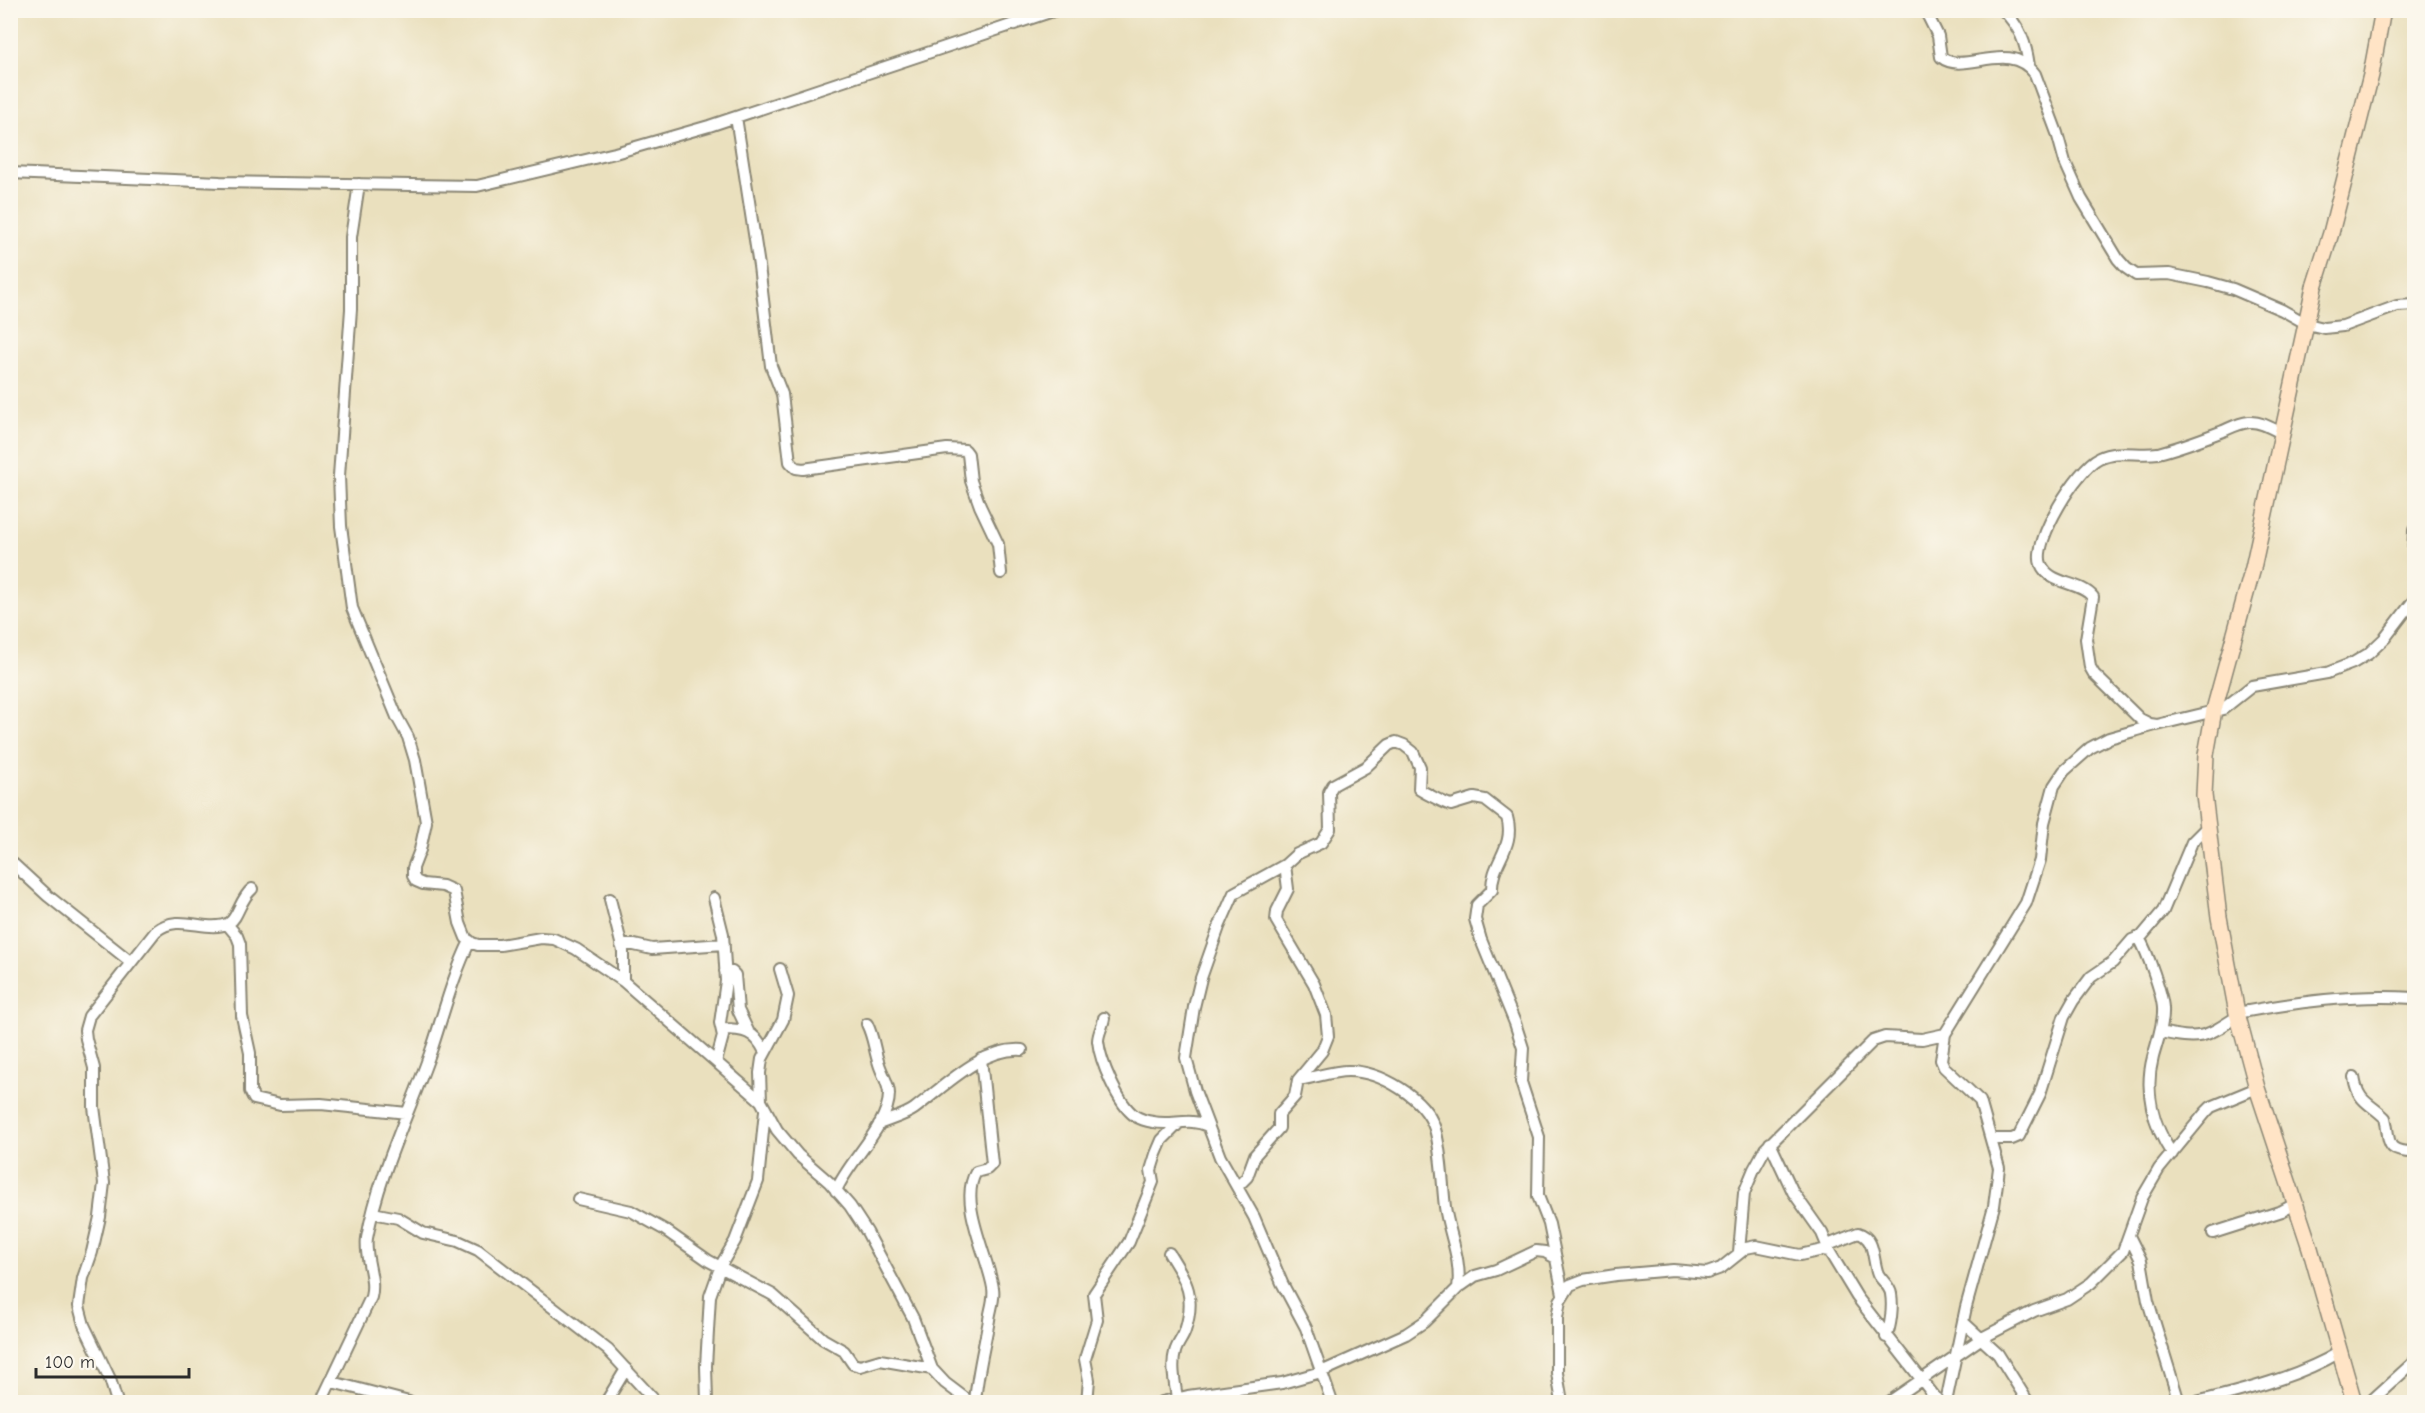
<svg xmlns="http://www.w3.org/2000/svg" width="2425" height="1413" viewBox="0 0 2425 1413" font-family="'Comic Neue',sans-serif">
<rect width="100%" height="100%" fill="#fbf7ec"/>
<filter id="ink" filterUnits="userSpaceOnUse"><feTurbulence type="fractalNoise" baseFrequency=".0167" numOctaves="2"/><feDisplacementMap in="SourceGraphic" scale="12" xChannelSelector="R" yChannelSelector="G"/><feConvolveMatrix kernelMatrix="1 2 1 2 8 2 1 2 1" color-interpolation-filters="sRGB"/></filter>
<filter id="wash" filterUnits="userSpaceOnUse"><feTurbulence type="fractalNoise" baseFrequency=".008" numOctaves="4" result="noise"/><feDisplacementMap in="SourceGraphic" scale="24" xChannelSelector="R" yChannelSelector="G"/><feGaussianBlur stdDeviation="1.35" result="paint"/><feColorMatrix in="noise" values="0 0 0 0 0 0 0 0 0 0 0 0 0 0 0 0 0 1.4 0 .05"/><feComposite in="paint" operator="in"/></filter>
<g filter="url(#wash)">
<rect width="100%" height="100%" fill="#eae0be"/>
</g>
<g filter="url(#ink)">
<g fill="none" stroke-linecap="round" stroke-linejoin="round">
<!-- street casing -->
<g stroke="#8a8674" stroke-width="14">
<path id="street" d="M1925 10 1938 36 1941 57C1964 76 2009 38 2035 74L2057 133 2065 162 2081 198 2118 259 2126 268 2136 275 2169 274 2208 282 2233 289 2282 310 2307 324 2324 328 2343 326 2397 306 2414 305
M2003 10C2020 27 2026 43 2029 66
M736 117 759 266 771 366 782 394 790 462 796 468 803 469 947 449 965 450 968 454 971 481 980 506 998 544 1001 573
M10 173 220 182 477 186 615 153 709 126 1056 10
M359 184 351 237V309L339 476 341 526 352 608 397 717 408 737 415 760 426 822 420 850 413 868V876L416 881 423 884 443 886 454 891 460 923 466 938 472 943 478 945H500L541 938 554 939 576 949 623 981 761 1101 777 1130 798 1155 829 1182 850 1206 867 1232 913 1318 932 1369 945 1383 970 1402
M2283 434C2273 429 2261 421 2249 422 2239 423 2232 427 2223 431 2202 439 2179 448 2158 453 2138 456 2117 449 2099 458 2078 468 2032 541 2041 564 2049 585 2080 581 2093 597L2086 639 2090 667 2094 674 2140 719 2150 724 2157 725 2223 709 2252 686 2327 673 2353 663 2368 654 2385 638 2414 600
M2414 530 2413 562 2414 580
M10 861 48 896 131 962
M714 898 723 934 726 981 720 1023 723 1036 716 1062
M610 899 623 951V981
M227 924 237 936 240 944 242 1016 250 1053V1091L254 1099 280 1105 321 1104 407 1113
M2139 938C2147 951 2162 993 2163 1008 2164 1024 2157 1042 2153 1057 2144 1091 2153 1125 2172 1154
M621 945H634L652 949 724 944
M725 971 732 972 735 975 738 1010 748 1031
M2237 1013C2296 1002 2354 994 2414 998
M1104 1018C1103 1026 1098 1033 1098 1041 1100 1061 1118 1104 1135 1116 1140 1119 1147 1121 1153 1122 1172 1126 1190 1117 1208 1126
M722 1029C744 1029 755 1031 765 1052
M2160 1032C2200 1040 2203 1039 2238 1016
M2354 1077C2358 1103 2369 1102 2385 1118 2391 1141 2383 1152 2414 1152
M1298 1080C1315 1078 1331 1071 1348 1071 1380 1071 1425 1097 1435 1129 1442 1154 1442 1182 1445 1207 1449 1234 1462 1260 1458 1288
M761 1101 760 1073 762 1059 783 1020 788 996 780 969
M879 1124C890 1119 904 1116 914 1109 944 1087 982 1047 1022 1050
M1992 1139H2012L2019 1136 2040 1094 2064 1017 2073 1001 2091 977 2113 962 2132 940 2142 936 2163 911 2192 842 2207 827
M1770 1143 1793 1192 1822 1233 1829 1250
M1238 1186 1247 1177 1255 1155 1279 1128V1114L1295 1096 1298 1080 1322 1051 1328 1036 1326 1015 1314 984 1276 920 1277 911 1288 889 1285 865
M836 1191C848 1161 889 1126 889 1094 889 1084 882 1074 879 1064 874 1050 874 1038 867 1024
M578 1199 631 1211 665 1230 709 1261 773 1295 823 1339 844 1351 853 1364 860 1366 880 1360 932 1369
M373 1213 398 1218 423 1233 458 1241 478 1250 608 1350 656 1402
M2213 1233 2282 1211 2295 1204
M2129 1236 2141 1260 2148 1301 2179 1402
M1828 1245 1858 1233C1876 1238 1872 1260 1878 1274 1882 1281 1890 1286 1891 1294 1893 1306 1891 1326 1886 1337
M1739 1252 1744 1193 1754 1169 1765 1149 1873 1041 1885 1037 1922 1039 1945 1034
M1169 1253C1187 1282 1196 1296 1185 1331 1183 1338 1177 1344 1175 1352 1171 1366 1175 1384 1177 1398
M1963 1322 1998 1354 2028 1402
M332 1382 409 1402
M117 1402 110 1379 84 1325 79 1306 83 1278 92 1252 100 1217 104 1183 94 1107V1068L86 1039 85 1030 89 1016 156 931C180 912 206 934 229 923 238 918 240 899 252 889
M321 1402 371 1297C376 1277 364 1259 367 1238 379 1172 410 1112 432 1048 444 1012 453 976 470 941
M606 1402 626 1369
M707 1402 706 1366 710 1296 721 1265 735 1241 758 1181 765 1111
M975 1402C977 1375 984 1348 989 1320 990 1310 995 1299 993 1288 988 1256 958 1202 976 1172L987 1169 992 1164 981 1059
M1087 1402 1089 1380 1085 1359 1097 1320 1094 1294 1129 1242 1153 1182 1151 1170 1156 1154 1162 1140 1178 1124
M1162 1402 1188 1396 1282 1383 1321 1372 1406 1334 1424 1322 1458 1288 1475 1276 1496 1270 1536 1251 1545 1252 1556 1258
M1332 1402 1306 1328 1282 1283 1254 1217 1220 1157 1195 1091 1186 1058 1194 1007 1201 978 1219 927 1234 893 1285 865 1297 854 1321 843 1330 829 1329 792 1333 785 1366 767 1389 745 1396 742 1404 745 1413 752 1420 767 1419 789C1421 791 1446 804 1451 805L1474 798 1485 800 1507 817C1516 848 1491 862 1492 890L1477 905 1475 919 1481 940 1515 1023 1523 1048 1521 1082 1539 1137 1538 1196 1549 1224 1563 1294
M1562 1402 1557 1373V1318L1560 1301 1570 1285 1583 1280 1616 1275 1673 1270 1707 1273 1721 1268 1746 1248 1756 1246 1800 1255 1823 1250 1829 1251 1857 1297 1939 1402
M1889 1402 1982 1338 2034 1311 2067 1299 2091 1283 2123 1251 2142 1198 2159 1169 2206 1112 2211 1107 2257 1088
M1946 1402 1966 1307 1994 1206 1999 1168 1980 1101 1944 1067 1941 1060 1945 1034 2026 903 2040 860 2044 823 2054 786 2064 771 2090 748 2109 738 2155 725
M2196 1402C2243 1391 2298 1377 2340 1352
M2370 1402 2414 1362"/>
</g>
<!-- secondary casing -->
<g stroke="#8a8674" stroke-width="18">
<path id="secondary" d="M2354 1402 2310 1248 2257 1088 2237 1013 2219 917 2204 795 2206 755 2214 710 2253 568 2314 287 2331 233 2371 75 2383 10"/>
</g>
<!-- street -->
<use href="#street" stroke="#fff" stroke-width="10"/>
<!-- secondary -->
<use href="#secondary" stroke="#ffe4c6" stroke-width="15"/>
</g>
</g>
<!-- margin -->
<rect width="2425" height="1413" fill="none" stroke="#fbf7ec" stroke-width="36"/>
<!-- scale -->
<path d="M36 1368v9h153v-9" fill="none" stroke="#2b2b2b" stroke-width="3"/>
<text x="45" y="1368" font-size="18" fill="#2b2b2b" stroke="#fbf7ec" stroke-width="4.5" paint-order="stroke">100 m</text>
</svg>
